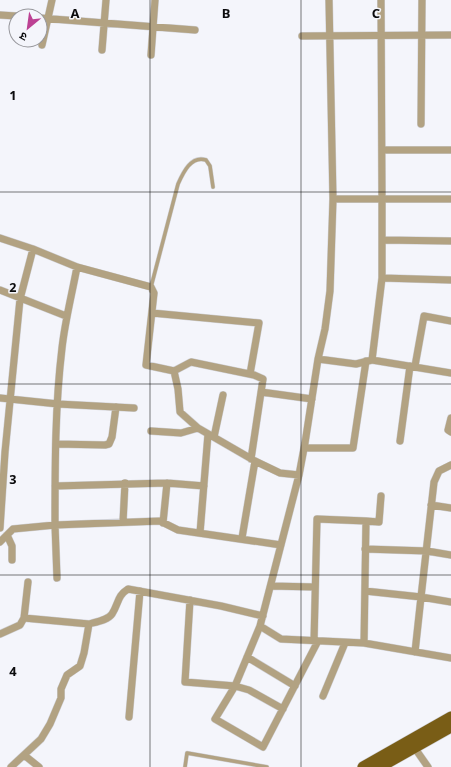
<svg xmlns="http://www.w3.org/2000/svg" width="451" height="767" viewBox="0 0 451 767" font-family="Georgia,'Noto Sans Devanagari',serif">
<rect width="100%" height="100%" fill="#f4f5fb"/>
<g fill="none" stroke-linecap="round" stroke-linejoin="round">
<!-- lane casing -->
<g stroke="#cfd0d5" stroke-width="4.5">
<path id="lane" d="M151 287 178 184C183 173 191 155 206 160L210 166 213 187
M185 767 187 753 267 767"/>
</g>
<!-- street casing -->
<g stroke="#cfd0d5" stroke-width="8">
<path id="street" d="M381 0 382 199H451
M0 15 16 16
M40 18 195 30
M302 36 451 35
M42 45 52 0
M102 50 106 0
M151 55 155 0
M421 124 422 0
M382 150H451
M333 199H382V278L372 360
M0 238 33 249 77 267 151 287 154 293 146 365 174 371 178 389 180 412 198 428 255 461 280 473 299 475 260 626 281 639 364 643 451 658
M382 240 451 241
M382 278 451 280
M0 290 66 316
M152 313 259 323 250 374
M318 359 356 364 372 360 451 373
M415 366 424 316 451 321
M174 371 191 362 254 375 263 379 251 459
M261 392 312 399
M0 398 58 404 134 408
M451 418 448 430 451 432
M151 431 181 433 198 428
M214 437 223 395
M400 441 410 366
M56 444 105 445 109 444 112 437 116 407
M305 448H353L366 361
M451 465 439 471 434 482 421 597 451 602
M299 475 305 443 318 359 325 329 330 291 333 199 329 0
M55 486 167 483 204 486
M431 505 451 508
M123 522 125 483
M163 523 167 483
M0 528 5 452 20 299 33 249
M200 533 208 434
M7 535 12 546V560
M242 538 255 461
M0 542 13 529 55 525C55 466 55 406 62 348 65 321 72 294 77 267
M365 549 427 551 451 555
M57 578 55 525 160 521 178 530 281 545
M28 582 24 618 89 624
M271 586 315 587
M365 591 421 597 415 652
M190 600 185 682 235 686 215 719 263 747 318 641
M260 626 235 686 249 690 283 709
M0 634 20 625 24 618
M314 641 317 519 366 521
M364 643 366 521 379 522 381 496
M247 657 295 686
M323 696 345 643
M129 717 140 591
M414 747 428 767
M24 755 39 767
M11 767 41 739 50 724 61 698V689L67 675 80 666 84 653 89 624C96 622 108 620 112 614 119 603 117 596 128 589L221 606 263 616"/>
</g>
<!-- primary casing -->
<g stroke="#cfd0d5" stroke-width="12">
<path id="primary" d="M363 767 451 717
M380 767 451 727"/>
</g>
<!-- lane -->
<use href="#lane" stroke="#b2a282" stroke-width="3.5"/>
<!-- street -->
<use href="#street" stroke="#b2a282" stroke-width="7"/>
<!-- primary -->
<use href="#primary" stroke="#795d16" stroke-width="11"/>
</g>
<!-- grid -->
<path fill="none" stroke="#0b0b0d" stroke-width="1" stroke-opacity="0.55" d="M150 0V767M301 0V767M0 192H451M0 384H451M0 575H451"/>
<g font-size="13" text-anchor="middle" font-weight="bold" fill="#0b0b0d" stroke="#f4f5fb" stroke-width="3" stroke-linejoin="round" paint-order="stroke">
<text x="75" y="18">A</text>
<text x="226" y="18">B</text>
<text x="376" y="18">C</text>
<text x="13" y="100">1</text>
<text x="13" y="292">2</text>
<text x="13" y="484">3</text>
<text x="13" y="676">4</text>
</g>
<!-- north arrow -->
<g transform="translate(28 28) rotate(209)"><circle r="19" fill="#f4f5fb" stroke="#97979c"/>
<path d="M0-3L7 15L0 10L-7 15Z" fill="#bc4193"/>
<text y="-6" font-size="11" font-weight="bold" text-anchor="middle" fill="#0b0b0d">उ</text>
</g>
</svg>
